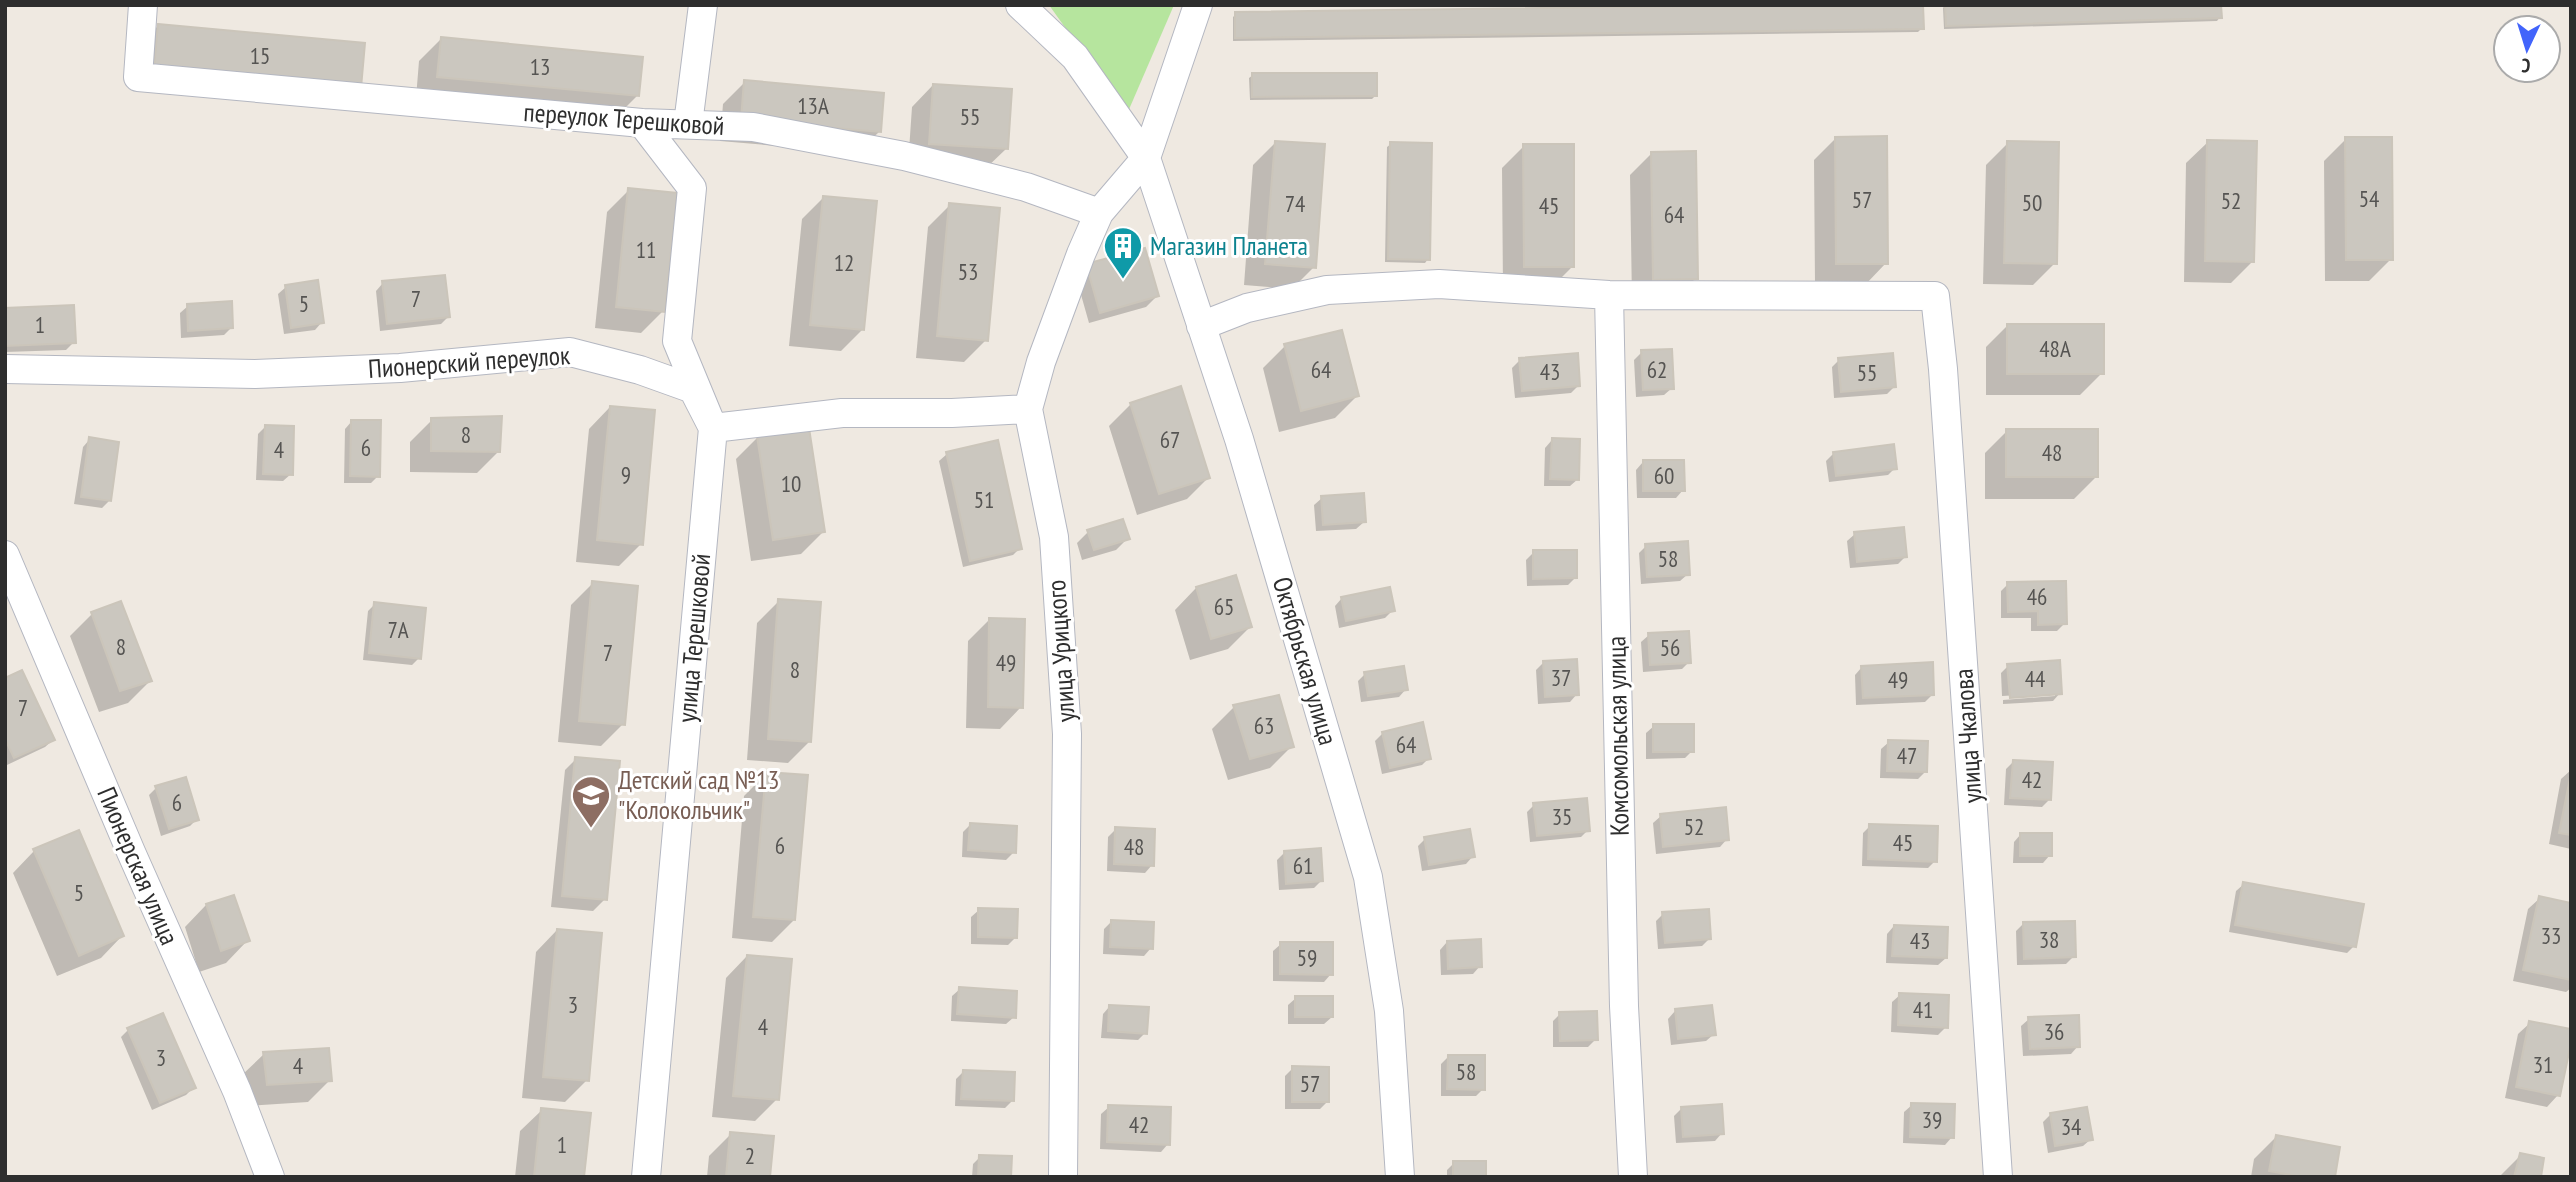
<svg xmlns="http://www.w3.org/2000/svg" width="2576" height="1182" viewBox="0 0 2576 1182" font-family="'PT Sans Narrow',sans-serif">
<rect width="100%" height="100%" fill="#efe9e1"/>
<!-- green -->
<path fill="#b6e59e" d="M1049 5H1174L1127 114Z"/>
<!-- shadow -->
<path fill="#0003" d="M1945 5 2220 17 2217 21 1944 29 1943 8Z
M1236 14 1922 28 1918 32 1233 41V17Z
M158 26 338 109 133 90 137 48Z
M441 39 637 96 615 118 416 98 419 61Z
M1253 75 1375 96 1372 99 1250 100 1249 78Z
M745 82 879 132 857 153 720 141 723 104Z
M933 85 1006 149 984 170 908 165 912 107Z
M1836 138 1886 263 1865 285H1815L1814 160Z
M2346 139 2391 259 2369 281H2325L2324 161Z
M2208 142 2253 261 2231 283 2184 282 2186 163Z
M1275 143 1314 267 1292 289 1244 285 1253 165Z
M2008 143 2055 263 2033 285 1983 284 1986 165Z
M1391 144 1428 259 1425 263 1385 262 1387 147Z
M1524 146 1573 266 1551 288 1503 289 1502 168Z
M1652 153 1696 278 1674 300 1632 301 1630 175Z
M629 190 663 311 641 333 595 328 607 212Z
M824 197 863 329 841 351 789 346 802 219Z
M950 205 986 340 964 362 916 358 928 227Z
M1087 266 1157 296 1146 307 1089 323 1076 277Z
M383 283 448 317 441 324 380 331 376 291Z
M286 287 322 322 315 330 284 334 278 294Z
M188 306 231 328 224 335 181 338 180 313Z
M5 309 74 342 66 350 5 352Z
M2008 325 2102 373 2080 395H1986V347Z
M1285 346 1357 396 1335 418 1279 432 1263 368Z
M1642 352 1672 388 1664 395 1636 397 1634 360Z
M1520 360 1579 385 1571 393 1515 398 1512 368Z
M1839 360 1894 387 1887 394 1834 398 1832 367Z
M1131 404 1208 478 1187 499 1137 515 1109 426Z
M610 407 641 544 619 566 576 562 589 429Z
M432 420 499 451 477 473 410 472V442Z
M352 421 378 476 371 483H344L345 429Z
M266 426 291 474 283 481 256 480 258 434Z
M2007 431 2096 477 2074 499H1985V453Z
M758 437 823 532 801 554 751 561 736 459Z
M90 439 109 501 102 508 74 504 83 447Z
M1552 440 1578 479 1570 486H1544L1545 448Z
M1834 453 1895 468 1888 475 1829 482 1826 461Z
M947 454 1020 548 1013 555 963 567 939 461Z
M1643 462 1683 490 1676 498H1637L1636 470Z
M1322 498 1364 522 1356 529 1316 531 1314 505Z
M1088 532 1128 538 1116 550 1082 560 1077 543Z
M1855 534 1905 557 1898 564 1850 568 1847 541Z
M1646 546 1688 574 1680 581 1641 584 1639 553Z
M1534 552 1575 578 1568 585 1527 586 1526 560Z
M593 583 623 724 601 746 558 742 571 605Z
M2008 584 2065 623 2057 631H2031V618H2001V591Z
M1196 588 1250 627 1228 649 1190 660 1175 610Z
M1342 598 1393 610 1385 618 1339 628 1335 606Z
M779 601 810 741 788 763 747 760 757 623Z
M375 604 419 658 412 665 363 660 368 611Z
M92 614 150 681 128 703 99 712 70 636Z
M990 619 1021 707 1000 729 966 728 968 641Z
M1649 635 1689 662 1682 669 1643 672 1641 642Z
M1544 662 1577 694 1570 702 1538 704 1536 670Z
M2008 666 2060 693 2053 701 2003 704V700L2055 696V693L2002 696 2001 673Z
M1862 667 1933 694 1925 702 1856 705 1855 675Z
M1365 674 1406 689 1399 697 1361 702 1358 681Z
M5 680 53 740 45 747 7 765Z
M1278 697 1292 746 1270 768 1228 780 1212 729 1234 707Z
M1654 726 1692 751 1685 758 1646 759V733Z
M1383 733 1429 758 1422 765 1382 774 1375 741Z
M1889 742 1925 772 1918 779 1880 778 1881 749Z
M576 759 605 899 593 911 551 907 565 770Z
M2013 762 2050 799 2042 807 2004 805 2006 769Z
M2571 770V849L2549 844 2561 779Z
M766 774 794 920 772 942 732 938 744 796Z
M156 788 197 819 190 826 161 836 149 795Z
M1534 805 1588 830 1581 837 1530 842 1527 812Z
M1661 816 1727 839 1720 847 1656 854 1653 823Z
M971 824 1014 852 1006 860 962 857 963 832Z
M1870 826 1935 861 1928 868 1862 866 1863 833Z
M1116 829 1152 865 1145 873 1107 871 1108 837Z
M2021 834 2050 855 2043 863H2013L2014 842Z
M1425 839 1473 856 1466 864 1422 871 1418 846Z
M34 851 122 936 101 958 57 976 13 873Z
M1284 853 1321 881 1314 888 1279 890 1277 860Z
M2244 884 2354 946 2347 953 2229 932 2236 891Z
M2540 898 2571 905V988L2566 992 2513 981 2528 909Z
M206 905 247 941 226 963 199 972 185 927Z
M979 910 1015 938 1008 945 971 944V917Z
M1663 914 1709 939 1702 946 1658 949 1656 921Z
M1111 922 1151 948 1144 956 1103 954 1104 929Z
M2023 924 2074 956 2066 964 2017 965 2016 931Z
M1894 926 1946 958 1938 965 1886 963 1887 934Z
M557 930 587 1080 565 1102 522 1098 536 952Z
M1447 942 1480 966 1473 974 1441 975 1440 950Z
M1281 944 1331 974 1324 982 1273 981V951Z
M747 956 777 1099 755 1121 712 1117 726 978Z
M960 989 1014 1017 1006 1024 951 1021 952 996Z
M1900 995 1946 1027 1938 1035 1891 1032 1892 1002Z
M1296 998 1332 1017 1324 1024H1288V1005Z
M1110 1006 1145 1033 1138 1040 1101 1038 1103 1014Z
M1675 1011 1714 1034 1706 1041 1671 1045 1668 1019Z
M1560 1014 1596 1039 1588 1047H1553V1021Z
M2029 1019 2078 1046 2071 1054 2023 1056 2021 1026Z
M2530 1023 2558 1095 2547 1107 2505 1098 2518 1034Z
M128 1030 193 1088 186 1095 152 1110 121 1037Z
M264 1054 330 1080 308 1102 246 1106 242 1075Z
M1448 1057 1483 1089 1476 1096H1441V1064Z
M1293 1068 1327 1102 1320 1109H1285V1076Z
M963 1072 1012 1101 1005 1108 955 1106 956 1079Z
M1912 1105 1952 1137 1945 1145 1903 1143 1904 1112Z
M1109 1107 1168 1144 1161 1152 1100 1149 1101 1114Z
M1682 1108 1722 1133 1715 1141 1676 1143 1674 1116Z
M542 1110 582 1177H515L520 1131Z
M2050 1115 2091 1139 2083 1146 2048 1153 2043 1122Z
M731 1134 768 1177H707L709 1156Z
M2276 1137 2333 1177H2251L2254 1159Z
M2521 1155 2539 1177H2499Z
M980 1157 1010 1177H972L973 1164Z
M1454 1163 1484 1177H1447V1170Z"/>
<!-- building -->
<path fill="#cbc7bf" stroke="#cbc5ba" stroke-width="2" d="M1764 5H1923L1924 29 1235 38V12Z
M1945 5H2221L2222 18 1946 26Z
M158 24 365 43 361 88 154 68Z
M441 37 643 57 639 96 437 77Z
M1252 73H1377V96L1252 97Z
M744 80 884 93 881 132 741 120Z
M933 84 1012 89 1008 149 929 144Z
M1887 136 1888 264H1836L1835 137Z
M2345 137H2392L2393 260H2346Z
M2207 140 2257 141 2254 262 2205 261Z
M1275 141 1325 144 1316 268 1265 264Z
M2007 141 2059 142 2057 264 2004 263Z
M1390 142 1432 143 1430 260 1388 259Z
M1523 144H1574V267H1524Z
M1696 151 1698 279 1653 280 1651 152Z
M628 188 677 193 665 312 616 307Z
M823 196 877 201 864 330 810 325Z
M949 203 1000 208 988 341 937 336Z
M1145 248 1159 296 1100 313 1086 264Z
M445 275 450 317 387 324 382 281Z
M318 280 324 323 291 328 285 285Z
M232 301 233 328 188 331 187 304Z
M74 305 76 343 5 346V308Z
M2007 324H2104V374H2007Z
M1342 330 1359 396 1301 411 1284 344Z
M1672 349 1674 389 1643 390 1641 350Z
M1578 353 1580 386 1522 391 1519 358Z
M1893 353 1896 387 1841 392 1838 358Z
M1181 386 1210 478 1159 494 1130 403Z
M610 406 655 410 643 545 597 540Z
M502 416 500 452 431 451V418Z
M351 420H381L380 477 350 476Z
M265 425 294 426 293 475 263 474Z
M809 428 825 532 773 540 757 436Z
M2006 429H2098V477H2006Z
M89 437 119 442 111 501 81 497Z
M1552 438 1580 439 1579 480 1550 479Z
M998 440 1022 549 970 561 946 452Z
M1894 444 1897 469 1836 476 1833 452Z
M1643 460H1684L1685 491H1643Z
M1364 493 1366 522 1323 525 1321 496Z
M1123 519 1130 539 1094 550 1087 530Z
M1904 527 1907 557 1857 562 1854 532Z
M1688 541 1690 575 1647 577 1645 544Z
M1533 550H1577V578L1533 579Z
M1236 575 1252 627 1211 639 1196 587Z
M592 581 638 586 625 725 579 721Z
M2066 581 2067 624 2038 625V611L2008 612 2007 582Z
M1390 587 1395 611 1346 621 1341 597Z
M778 599 821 602 811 742 768 739Z
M121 601 152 681 120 691 91 612Z
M374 602 426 608 421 659 369 653Z
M989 618 1025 619 1023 708 988 707Z
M1689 631 1691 663 1650 665 1648 633Z
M1577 659 1579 695 1545 697 1543 661Z
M2060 660 2062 694 2010 698 2007 664Z
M1933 662 1934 695 1863 698 1861 666Z
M1404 666 1408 690 1368 696 1364 672Z
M22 670 55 740 14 758 5 739V678Z
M1279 695 1294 747 1250 759 1233 705Z
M1423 722 1431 759 1390 768 1382 732Z
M1653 724H1694V752H1653Z
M1888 740 1928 741 1927 772 1887 771Z
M575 757 620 761 607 900 562 896Z
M2013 760 2053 762 2051 800 2010 798Z
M766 772 808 775 795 920 753 917Z
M2571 773V835L2559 833Z
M186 777 199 820 169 829 155 786Z
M1587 798 1590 831 1537 836 1533 803Z
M1726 807 1729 840 1663 847 1660 814Z
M970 823 1017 826 1016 853 968 850Z
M1869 824 1938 826 1937 862 1868 859Z
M1115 827 1155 829 1154 866 1114 864Z
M1470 829 1475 857 1429 865 1424 837Z
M79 830 124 936 79 956 33 849Z
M2020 833H2052V856H2020Z
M1321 848 1323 881 1286 884 1284 851Z
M2243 882 2364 904 2356 947 2235 925Z
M234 895 250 941 221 951 206 904Z
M2539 896 2571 903V980L2523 970Z
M978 908 1018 909 1017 938 978 937Z
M1709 909 1711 939 1665 943 1662 912Z
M1111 920 1154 922 1153 949 1110 947Z
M2075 921 2076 957 2024 959 2023 922Z
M1894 925 1948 927 1947 958 1892 956Z
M557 929 602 933 589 1081 543 1077Z
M1481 939 1482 967 1448 969 1447 941Z
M1280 942H1333V975L1280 974Z
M747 955 792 959 779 1100 733 1096Z
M959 987 1017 991 1016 1018 957 1014Z
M1899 993 1949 995 1948 1028 1898 1025Z
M1295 996H1333V1017H1295Z
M1109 1005 1149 1007 1147 1034 1108 1031Z
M1712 1005 1716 1035 1678 1039 1675 1009Z
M1597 1011 1598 1040 1560 1041 1559 1012Z
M163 1013 196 1088 160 1103 127 1028Z
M2079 1015 2080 1047 2030 1049 2028 1017Z
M2529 1021 2571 1029V1043L2560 1096 2516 1087Z
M329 1048 332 1081 267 1085 263 1052Z
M1448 1055H1485V1090L1447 1089Z
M1292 1066 1329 1067V1102H1292Z
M963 1070 1015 1072 1014 1101 961 1099Z
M1911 1103 1955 1104 1954 1138 1910 1137Z
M1722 1104 1724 1134 1683 1137 1681 1107Z
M1108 1105 1171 1107 1170 1145 1107 1142Z
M2087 1107 2093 1140 2055 1146 2050 1113Z
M541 1108 591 1113 584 1177H534Z
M730 1132 774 1136 770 1177H726Z
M2276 1135 2340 1147 2335 1177H2301L2269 1171Z
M2520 1153 2544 1158 2541 1177H2514Z
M979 1155 1012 1156 1011 1177H978Z
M1453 1161H1486V1177H1453Z"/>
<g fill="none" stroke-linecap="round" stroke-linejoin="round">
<!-- street casing -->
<g stroke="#b4b7c1" stroke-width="30">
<path id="street" d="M143 5 138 77 642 123 753 127 904 156 1026 187 1099 213
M1020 5 1075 57 1146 158 1239 439 1368 877 1389 1011 1400 1177
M642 123 692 188 677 341 713 428 646 1177
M688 124 703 5
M1609 295 1624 1006 1633 1177
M1201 326 1247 308 1327 290 1439 284 1609 295 1935 296 1943 369 1998 1177
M5 369 255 374 400 368 570 352 640 370 693 389 713 428 842 413H952L1028 409
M5 555 131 852 237 1091 270 1177
M1063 1177 1067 734 1054 537 1028 409 1041 362 1081 254 1099 213 1146 158 1198 5"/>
</g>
<!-- street -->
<use href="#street" stroke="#fff" stroke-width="28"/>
</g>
<!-- icons -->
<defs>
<g id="building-pin" transform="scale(2.0125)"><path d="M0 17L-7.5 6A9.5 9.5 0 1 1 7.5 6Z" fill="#0f9aa8" stroke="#fff"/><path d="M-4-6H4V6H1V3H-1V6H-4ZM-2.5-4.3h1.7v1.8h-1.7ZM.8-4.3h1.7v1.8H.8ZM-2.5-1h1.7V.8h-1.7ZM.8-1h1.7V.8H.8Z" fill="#fff"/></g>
<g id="school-pin" transform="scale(2.0125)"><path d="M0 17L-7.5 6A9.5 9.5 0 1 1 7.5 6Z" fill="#8d6e63" stroke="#fff"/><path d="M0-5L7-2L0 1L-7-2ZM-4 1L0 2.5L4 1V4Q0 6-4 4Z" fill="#fff"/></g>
</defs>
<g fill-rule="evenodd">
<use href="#building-pin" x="1123" y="246"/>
<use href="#school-pin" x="591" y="795"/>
</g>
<g text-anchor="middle" stroke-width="6" stroke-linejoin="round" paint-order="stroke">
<!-- number labels -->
<g font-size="23" fill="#555452">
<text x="260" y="64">15</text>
<text x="540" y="75">13</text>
<text x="813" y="114">13А</text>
<text x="970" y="125">55</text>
<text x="2369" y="207">54</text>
<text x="1862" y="208">57</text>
<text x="2231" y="209">52</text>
<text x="2032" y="211">50</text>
<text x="1295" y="212">74</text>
<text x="1549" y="214">45</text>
<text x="1674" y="223">64</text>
<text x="646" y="258">11</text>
<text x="844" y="271">12</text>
<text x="968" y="280">53</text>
<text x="416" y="307">7</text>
<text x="304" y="312">5</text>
<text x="40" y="333">1</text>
<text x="2055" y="357">48А</text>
<text x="1321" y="378">64</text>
<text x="1657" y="378">62</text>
<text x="1550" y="380">43</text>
<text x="1867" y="381">55</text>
<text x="466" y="443">8</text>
<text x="1170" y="448">67</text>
<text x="366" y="456">6</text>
<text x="279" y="458">4</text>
<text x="2052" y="461">48</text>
<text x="626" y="483">9</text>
<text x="1664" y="484">60</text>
<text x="791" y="492">10</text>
<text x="984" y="508">51</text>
<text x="1668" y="567">58</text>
<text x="2037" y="605">46</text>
<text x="1224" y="615">65</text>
<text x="398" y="638">7А</text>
<text x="121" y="655">8</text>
<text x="1670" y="656">56</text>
<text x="608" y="661">7</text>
<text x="1006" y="671">49</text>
<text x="795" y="678">8</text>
<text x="1561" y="686">37</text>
<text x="2035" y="687">44</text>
<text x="1898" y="688">49</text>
<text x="23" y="716">7</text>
<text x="1264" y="734">63</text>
<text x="1406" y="753">64</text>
<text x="1907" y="764">47</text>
<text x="2032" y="788">42</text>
<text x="177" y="811">6</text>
<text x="1562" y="825">35</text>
<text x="1694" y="835">52</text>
<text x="1903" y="851">45</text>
<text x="780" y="854">6</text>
<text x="1134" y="855">48</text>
<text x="1303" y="874">61</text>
<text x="79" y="901">5</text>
<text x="2551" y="944">33</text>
<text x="2049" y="948">38</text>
<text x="1920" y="949">43</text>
<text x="1307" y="966">59</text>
<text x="573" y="1013">3</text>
<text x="1923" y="1018">41</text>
<text x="763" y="1035">4</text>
<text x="2054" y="1040">36</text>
<text x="161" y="1066">3</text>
<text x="2543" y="1073">31</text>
<text x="298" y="1074">4</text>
<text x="1466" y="1080">58</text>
<text x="1310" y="1092">57</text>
<text x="1932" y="1128">39</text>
<text x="1139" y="1133">42</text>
<text x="2071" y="1135">34</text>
<text x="562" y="1153">1</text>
<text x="750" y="1164">2</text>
</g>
<!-- street labels -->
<g font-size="26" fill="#2e2e2e" stroke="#fff">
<text transform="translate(624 119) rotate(4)" y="9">переулок Терешковой</text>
<text transform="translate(469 362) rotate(-4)" y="9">Пионерский переулок</text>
<text transform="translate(694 638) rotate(-85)" y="9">улица Терешковой</text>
<text transform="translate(1061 651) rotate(-94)" y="9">улица Урицкого</text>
<text transform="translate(1305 661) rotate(74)" y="9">Октябрьская улица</text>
<text transform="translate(1618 736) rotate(-91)" y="9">Комсомольская улица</text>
<text transform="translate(1968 736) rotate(-94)" y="9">улица Чкалова</text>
<text transform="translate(138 866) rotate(67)" y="9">Пионерская улица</text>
</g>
<!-- culture labels -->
<g font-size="26" fill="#0d838f" stroke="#fff" text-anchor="start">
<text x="1150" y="255">Магазин Планета</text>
</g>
<!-- education labels -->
<g font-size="26" fill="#785e54" stroke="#fff" text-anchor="start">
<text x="618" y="789">Детский сад №13<tspan x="618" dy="30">"Колокольчик"</tspan></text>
</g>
</g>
<!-- border -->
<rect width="2576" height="1182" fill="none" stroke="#2e2e2e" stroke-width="14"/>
<!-- north arrow -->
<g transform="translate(2527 49) rotate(184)"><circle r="33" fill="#ffffff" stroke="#ababab" stroke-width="2"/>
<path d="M0-5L12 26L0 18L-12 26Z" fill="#4264fb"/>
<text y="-10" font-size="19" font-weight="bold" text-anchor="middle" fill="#2e2e2e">С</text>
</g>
</svg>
